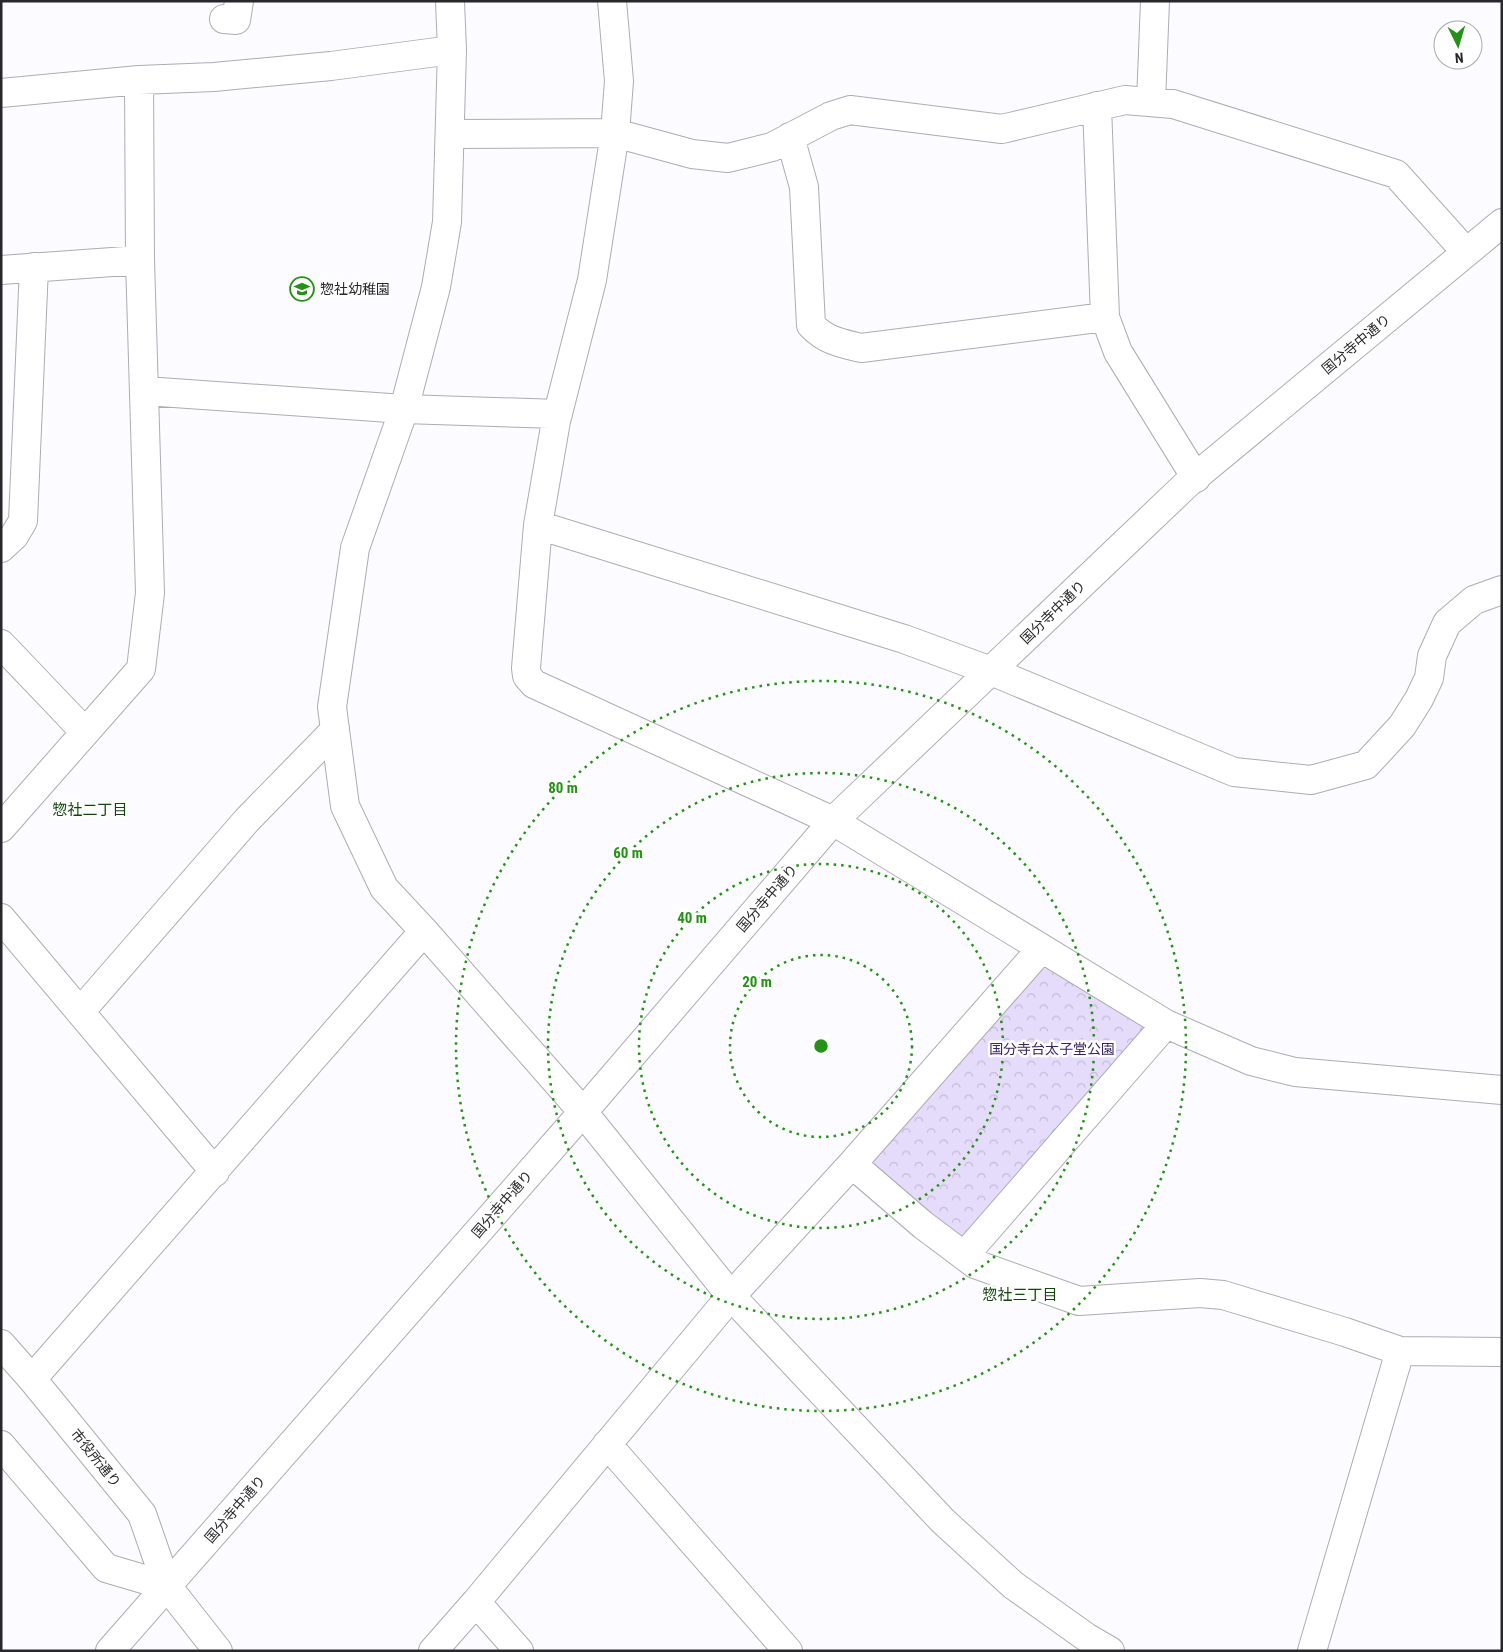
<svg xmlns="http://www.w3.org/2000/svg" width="1503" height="1652" viewBox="0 0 1503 1652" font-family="'Roboto Condensed','Noto Sans JP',sans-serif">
<defs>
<pattern id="forest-crowns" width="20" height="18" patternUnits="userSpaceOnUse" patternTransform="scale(1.25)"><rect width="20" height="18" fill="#e5dbfa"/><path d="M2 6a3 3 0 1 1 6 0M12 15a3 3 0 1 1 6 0" fill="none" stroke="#c4bcd6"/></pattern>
</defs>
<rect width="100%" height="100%" fill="#fcfbff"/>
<!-- forest -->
<path fill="url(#forest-crowns)" d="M1050 968 1144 1022 1147 1032 966 1240 958 1242 875 1170 873 1161 1039 969Z"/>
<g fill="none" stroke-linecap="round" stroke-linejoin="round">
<!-- street casing -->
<g stroke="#aeabb4" stroke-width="30">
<path id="street" d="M612 1 619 81 615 133 592 280 556 421 538 525 526 668 527 676 534 684 833 821 1166 1024 1251 1061 1295 1072 1502 1090
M224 19 236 20 239 1
M1 93 139 80 214 77 331 66 452 50
M1151 102 1155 1
M1097 106 1105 317 1118 352 1196 478
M450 134 615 133 692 154 728 158 772 147 831 116 850 110 1002 129 1125 100 1173 104 1396 174 1466 252
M790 137 804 187 811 325C826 341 841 343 861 348L1105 317
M1 270 140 260
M145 391 404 409 558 414
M538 525 904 639 991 671 1234 772 1311 780 1366 765 1402 726 1419 699 1429 678 1432 656 1447 623 1474 600 1502 590
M1 548 14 536 23 521 34 267
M1 644 85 732
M1 828 141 669 150 593 140 260 139 80
M1 918 215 1172
M80 1012 247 820 335 730
M852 1164 923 1225 975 1264 1079 1301 1200 1293 1223 1295 1345 1332 1400 1351 1502 1352
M964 1256 1166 1024
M32 1379 424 931
M607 1444 788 1651
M476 1602 519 1651
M433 1651 476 1602 731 1296 852 1164 1041 949
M1312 1651 1400 1351"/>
</g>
<!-- secondary casing -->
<g stroke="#aeabb4" stroke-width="30">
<path id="secondary" d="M450 1 452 50 447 222 436 287 404 409 355 548 332 707 345 806 384 888 424 931 583 1112 731 1296 943 1521 1013 1585 1086 1637 1110 1651
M1 1344 32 1379 142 1514 167 1586 218 1651
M1 1445 106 1568 167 1586
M110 1651 583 1112 833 821 1188 483 1502 223"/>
</g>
<!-- street -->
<use href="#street" stroke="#fff" stroke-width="28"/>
<!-- secondary -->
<use href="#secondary" stroke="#fff" stroke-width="28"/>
</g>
<!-- distance rings -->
<g fill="none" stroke="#269117" stroke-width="2.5" stroke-dasharray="2.5 5">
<circle cx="821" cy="1046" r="91"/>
<circle cx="821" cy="1046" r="182"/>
<circle cx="821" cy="1046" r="273"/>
<circle cx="821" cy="1046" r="365"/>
</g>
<!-- icons -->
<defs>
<g id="school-ring" transform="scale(1.25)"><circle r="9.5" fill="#fff" stroke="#269117" stroke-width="1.5"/><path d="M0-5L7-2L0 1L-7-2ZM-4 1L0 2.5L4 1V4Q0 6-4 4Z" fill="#269117"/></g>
</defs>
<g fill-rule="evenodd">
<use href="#school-ring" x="302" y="289"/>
</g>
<g text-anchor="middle" stroke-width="5" stroke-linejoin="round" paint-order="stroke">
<!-- poi labels -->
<g font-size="14" fill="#28272a" stroke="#fff" text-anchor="start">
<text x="320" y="294">惣社幼稚園</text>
</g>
<!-- street labels -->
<g font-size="14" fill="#28272a" stroke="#fff">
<text transform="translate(1356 344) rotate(-40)" y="5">国分寺中通り</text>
<text transform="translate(1053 612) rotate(-44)" y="5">国分寺中通り</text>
<text transform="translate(767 898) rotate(-49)" y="5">国分寺中通り</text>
<text transform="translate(502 1204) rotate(-49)" y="5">国分寺中通り</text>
<text transform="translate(96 1458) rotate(51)" y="5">市役所通り</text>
<text transform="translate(235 1509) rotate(-49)" y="5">国分寺中通り</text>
</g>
<!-- park labels -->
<g font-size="14" fill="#3c235f" stroke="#fff">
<text x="1052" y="1054">国分寺台太子堂公園</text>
</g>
<!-- neighbourhood labels -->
<g font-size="15" fill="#13450d" stroke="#fff">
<text x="90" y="815">惣社二丁目</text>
<text x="1020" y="1300">惣社三丁目</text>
</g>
</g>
<circle cx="821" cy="1046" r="8" fill="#269117" stroke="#fff" stroke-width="2.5"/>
<g font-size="15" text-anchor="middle" font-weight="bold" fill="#269117" stroke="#fff" stroke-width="5" stroke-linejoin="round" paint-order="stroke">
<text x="563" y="793">80 m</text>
<text x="628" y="858">60 m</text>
<text x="692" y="923">40 m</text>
<text x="757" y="987">20 m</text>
</g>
<!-- border -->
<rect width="1503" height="1652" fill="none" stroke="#28272a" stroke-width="5"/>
<!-- north arrow -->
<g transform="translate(1458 45) rotate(175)"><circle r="24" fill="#ffffff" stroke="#a9a9aa"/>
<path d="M0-4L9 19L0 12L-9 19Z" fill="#269117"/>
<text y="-8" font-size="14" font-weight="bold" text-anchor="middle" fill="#28272a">N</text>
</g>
</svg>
